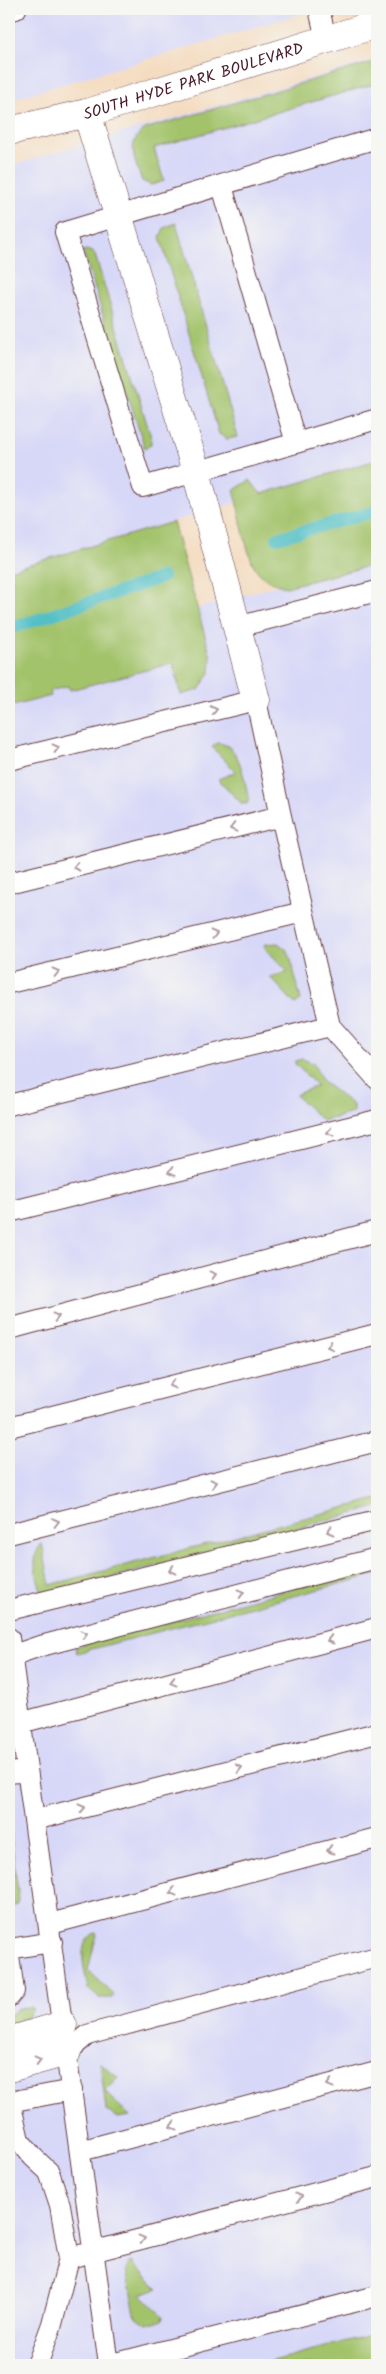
<svg xmlns="http://www.w3.org/2000/svg" width="386" height="2374" viewBox="0 0 386 2374" font-family="Kalam,sans-serif">
<rect width="100%" height="100%" fill="#f6f6f2"/>
<filter id="ink" filterUnits="userSpaceOnUse"><feTurbulence type="fractalNoise" baseFrequency=".02" numOctaves="2"/><feDisplacementMap in="SourceGraphic" scale="10" xChannelSelector="R" yChannelSelector="G"/><feConvolveMatrix kernelMatrix="1 2 1 2 8 2 1 2 1" color-interpolation-filters="sRGB"/></filter>
<filter id="wash" filterUnits="userSpaceOnUse"><feTurbulence type="fractalNoise" baseFrequency=".0096" numOctaves="4" result="noise"/><feDisplacementMap in="SourceGraphic" scale="20" xChannelSelector="R" yChannelSelector="G"/><feGaussianBlur stdDeviation="1.12" result="paint"/><feColorMatrix in="noise" values="0 0 0 0 0 0 0 0 0 0 0 0 0 0 0 0 0 1.4 0 .05"/><feComposite in="paint" operator="in"/></filter>
<g filter="url(#wash)">
<rect width="100%" height="100%" fill="#f4dcc0"/>
<!-- built -->
<path fill="#d7d7f8" d="M9 9H317L9 100Z
M377 59V460L9 571V166Z
M377 557V2365H9V662Z"/>
<!-- green -->
<path fill="#a3c36b" stroke="#76714b" d="M377 61V83L154 148 164 181 151 185 142 181C135 161 125 143 145 129Z
M176 223 238 437 227 439 219 434 160 237 164 228Z
M86 250 93 252 95 255 151 437V444L145 449 83 251Z
M377 460V564L286 587C274 584 263 580 256 569 246 555 239 509 234 490L250 480 261 494Z
M173 522 211 657 210 673 199 690 181 695 173 663 70 690 68 686 50 691 51 696 9 707V570Z
M217 743C241 743 244 781 249 799L247 804 241 803 218 779 236 772 212 747Z
M278 943 287 950 290 956 301 1000 295 1004 270 977 288 972 264 947 265 944Z
M302 1059 313 1063 323 1082 353 1105V1113L323 1121 296 1096 297 1094 317 1086 295 1064V1061Z
M377 1499V1507L43 1596C37 1578 29 1559 42 1543L50 1585Z
M377 1566V1574L77 1653 75 1647Z
M9 1821 19 1900 17 1905 9 1907Z
M95 1933 97 1934 88 1970 114 1995 112 1998H99L88 1989C85 1970 75 1944 95 1933Z
M29 2007 33 2008 29 2017 9 2024V2015L19 2008Z
M100 2062 118 2078 105 2091 130 2116 117 2118 106 2110Z
M132 2262 158 2288 141 2294 163 2316 162 2320C152 2325 145 2325 136 2318L126 2270 129 2263Z
M377 2333V2365H257Z"/>
<g fill="none" stroke-linecap="round" stroke-linejoin="round">
<!-- stream -->
<path stroke="#51bfc5" stroke-width="12" d="M277 538 377 511
M9 629 163 577"/>
</g>
</g>
<g filter="url(#ink)">
<g fill="none" stroke-linecap="round" stroke-linejoin="round">
<!-- service casing -->
<g stroke="#643b41" stroke-width="22">
<path id="service" d="M319 9 326 39
M9 11 16 9
M222 186 296 443 143 487 65 232 377 138
M296 443 377 419
M237 627 377 591
M9 760 256 700 281 816 330 1026 377 1079
M9 883 281 816
M9 983 303 912
M9 1105 330 1026
M9 1212 377 1120
M9 1329 377 1231
M9 1427 377 1334
M9 1534 377 1441
M9 1610 377 1520
M9 1638 109 2365
M11 1656 37 1647 377 1558
M20 1723 377 1628
M9 1773 27 1771
M34 1820 377 1733
M50 1924 377 1838
M9 1949 52 1942
M9 1956 14 1991 9 1997
M67 2052 87 2035 377 1957
M9 2102 72 2090
M10 2102 19 2140 33 2157 49 2172 60 2205 69 2258
M80 2151 377 2072
M37 2365 52 2324 69 2258 377 2177
M109 2365 377 2296"/>
</g>
<!-- minor casing -->
<g stroke="#643b41" stroke-width="29">
<g id="minor">
<path d="M87 113 196 471 256 700"/>
<path id="s1" d="M9 131 87 113 377 24"/>
<path d="M9 1657 11 1656"/>
<path d="M9 2041 63 2025"/>
<path d="M9 2068 67 2052"/>
</g>
</g>
<!-- service -->
<use href="#service" stroke="#fff" stroke-width="20"/>
<!-- minor -->
<use href="#minor" stroke="#fff" stroke-width="28"/>
</g>
<!-- one-way arrows -->
<defs><path id="oneway-chevron" d="M-2-3.5L2.5 0L-2 3.5" fill="none" stroke-width="1.6" stroke-linecap="round" stroke-linejoin="round" transform="scale(1.25)"/></defs>
<g stroke="#ae9aa0">
<use href="#oneway-chevron" transform="translate(214 710) rotate(-14)"/>
<use href="#oneway-chevron" transform="translate(56 748) rotate(-14)"/>
<use href="#oneway-chevron" transform="translate(233 828) rotate(166)"/>
<use href="#oneway-chevron" transform="translate(76 867) rotate(166)"/>
<use href="#oneway-chevron" transform="translate(214 934) rotate(-14)"/>
<use href="#oneway-chevron" transform="translate(56 972) rotate(-14)"/>
<use href="#oneway-chevron" transform="translate(330 1132) rotate(166)"/>
<use href="#oneway-chevron" transform="translate(172 1171) rotate(166)"/>
<use href="#oneway-chevron" transform="translate(213 1275) rotate(-15)"/>
<use href="#oneway-chevron" transform="translate(56 1317) rotate(-15)"/>
<use href="#oneway-chevron" transform="translate(330 1346) rotate(166)"/>
<use href="#oneway-chevron" transform="translate(172 1385) rotate(166)"/>
<use href="#oneway-chevron" transform="translate(214 1483) rotate(-14)"/>
<use href="#oneway-chevron" transform="translate(56 1522) rotate(-14)"/>
<use href="#oneway-chevron" transform="translate(330 1531) rotate(166)"/>
<use href="#oneway-chevron" transform="translate(172 1570) rotate(166)"/>
<use href="#oneway-chevron" transform="translate(241 1593) rotate(-15)"/>
<use href="#oneway-chevron" transform="translate(84 1634) rotate(-15)"/>
<use href="#oneway-chevron" transform="translate(330 1640) rotate(165)"/>
<use href="#oneway-chevron" transform="translate(173 1682) rotate(165)"/>
<use href="#oneway-chevron" transform="translate(239 1768) rotate(-14)"/>
<use href="#oneway-chevron" transform="translate(82 1808) rotate(-14)"/>
<use href="#oneway-chevron" transform="translate(330 1850) rotate(165)"/>
<use href="#oneway-chevron" transform="translate(173 1892) rotate(165)"/>
<use href="#oneway-chevron" transform="translate(38 2060) rotate(-15)"/>
<use href="#oneway-chevron" transform="translate(330 2084) rotate(165)"/>
<use href="#oneway-chevron" transform="translate(173 2126) rotate(165)"/>
<use href="#oneway-chevron" transform="translate(299 2197) rotate(-15)"/>
<use href="#oneway-chevron" transform="translate(142 2239) rotate(-15)"/>
</g>
</g>
<g text-anchor="middle" stroke-width="5" stroke-linejoin="round" paint-order="stroke">
<!-- street labels -->
<g font-size="16" fill="#4a1f2b" stroke="#f6f6f2">
<text dy="6" stroke="none"><textPath href="#s1" startOffset="191">SOUTH HYDE PARK BOULEVARD</textPath></text>
</g>
</g>
<!-- margin -->
<rect width="386" height="2374" fill="none" stroke="#f6f6f2" stroke-width="30"/>
</svg>
